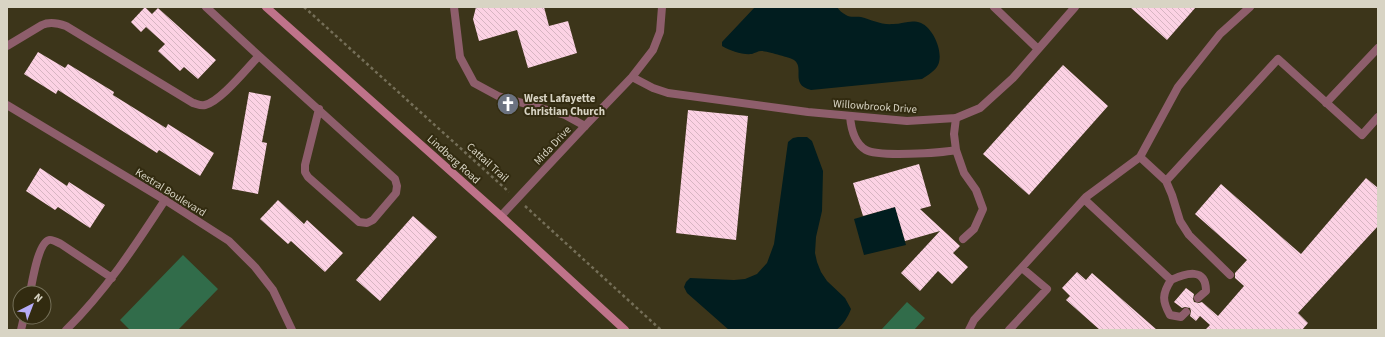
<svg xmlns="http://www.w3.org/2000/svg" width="1385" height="337" viewBox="0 0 1385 337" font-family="'Source Sans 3',sans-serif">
<defs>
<pattern id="building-back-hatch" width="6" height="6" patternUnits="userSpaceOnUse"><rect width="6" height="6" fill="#fcd2e4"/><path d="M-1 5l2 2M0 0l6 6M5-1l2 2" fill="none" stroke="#d7b5c2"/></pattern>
</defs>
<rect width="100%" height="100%" fill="#3c351a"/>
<!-- green -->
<path fill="#316c4a" d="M183 255 218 289 178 330H130L120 320Z
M907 302 925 318 914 330H881Z"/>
<!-- water -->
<path fill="#011d1f" d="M755 7H837C839 10 842 13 846 15 851 18 855 16 861 17 872 20 881 25 893 24 903 24 911 19 921 23 933 28 944 52 938 65 935 71 928 75 922 79L811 90C788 84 807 66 792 59 787 57 766 51 761 51 758 51 755 53 752 54 742 55 731 51 722 46V42Z
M798 137H807L812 141 823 171 822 211 816 237 815 253 817 262 821 272 827 281 845 298 851 309C848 317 843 325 836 330H729L687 293 684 287 686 282 690 278 734 280 745 279 757 274 767 263 774 244 788 142 793 138Z
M895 207 906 245 864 255 854 219Z"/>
<!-- building -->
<path fill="url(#building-back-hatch)" d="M145 7 152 14 158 8 216 60 198 79 184 67 180 71 158 51 165 44 146 27 141 32 131 22Z
M476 7H544L549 26 568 21 577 53 528 68 517 30 479 41 473 19Z
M1130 7H1196L1167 40Z
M38 52 65 68 68 64 114 92 113 95 166 128 168 124 214 153 200 176 159 150 157 153 58 90 56 94 24 74Z
M1063 65 1108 106 1029 195 983 154Z
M249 92 271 96 262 142 267 143 258 194 232 189Z
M688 110 748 116 736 240 676 233Z
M919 164 931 206 920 209 960 246 953 253 968 267 952 284 938 271 920 291 901 273 940 231 905 241 895 207 863 216 853 183Z
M40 168 67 186 69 182 105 205 90 228 58 207 55 210 26 191Z
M1366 178 1378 188V226L1298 313 1308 323 1302 330H1205L1210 325 1200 316 1196 321 1190 316 1191 311 1190 308 1185 307 1182 308 1174 302 1186 288 1194 294 1193 299 1194 302 1199 303 1202 302 1218 316 1244 286 1235 278V273L1247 260 1195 214 1221 184 1301 254Z
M278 200 304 224 307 220 343 253 325 272 291 241 288 244 260 219Z
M413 216 437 237 380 301 356 280Z
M1077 272 1086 280 1092 273 1157 330H1100L1066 300 1070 296 1062 288Z"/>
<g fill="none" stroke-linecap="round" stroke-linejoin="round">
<!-- path -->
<path stroke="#756f58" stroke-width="2.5" stroke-dasharray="3 3" stroke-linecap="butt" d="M304 7 509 192
M525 206 661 330"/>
<!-- service -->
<path stroke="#8e5e6c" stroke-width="8" d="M454 7 460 57 474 83 498 96 565 115 585 126
M7 46 42 25C50 21 58 23 66 26L193 103C197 104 201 106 205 105 221 101 247 68 259 56L206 7
M259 56 395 179 397 186 396 193 373 220 367 223 359 222 308 177 305 172V165L319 109
M1326 103 1378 48
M850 116C851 129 854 143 866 150 878 157 941 153 956 150
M956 118 954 134 956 150 964 173 976 190 983 209 974 229 963 239
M1140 157 1166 181 1172 195 1180 221 1189 235 1230 275
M1166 181 1278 59 1362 135 1378 117
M1084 199 1171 280C1186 273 1206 267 1206 291L1198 298
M1171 280C1162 294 1162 301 1170 315L1181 317 1186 312
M30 293C32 283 38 243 49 240 52 239 57 242 61 244L112 278
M21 330 24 317
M66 330C105 292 135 246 165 200
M969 330 974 320 1086 197 1140 157 1178 87 1220 34 1250 7
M1009 330 1047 289 1022 268"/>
<!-- minor -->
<path stroke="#8e5e6c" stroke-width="8" d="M994 7 1038 49
M632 77 653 88 668 93 808 112 907 121 956 118 980 108 1013 78 1075 7
M7 105 165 200 229 241 255 267 273 290 292 330
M501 216 585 126 632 77 653 50 660 32 662 7"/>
<!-- secondary -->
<path stroke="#bf738a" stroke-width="8" d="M266 7 501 216 625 330"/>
</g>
<!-- icons -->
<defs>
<g id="church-disc" transform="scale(1.15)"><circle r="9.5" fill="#6b7280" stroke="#322b10"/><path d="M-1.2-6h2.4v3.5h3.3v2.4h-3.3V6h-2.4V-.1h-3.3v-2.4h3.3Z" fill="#fff"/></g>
</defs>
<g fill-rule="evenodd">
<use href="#church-disc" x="508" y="104"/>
</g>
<g text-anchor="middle" stroke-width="4" stroke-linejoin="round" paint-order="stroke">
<!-- poi labels -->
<g font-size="11" font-weight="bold" fill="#d8d4c4" stroke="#322b10" text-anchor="start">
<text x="524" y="102">West Lafayette<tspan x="524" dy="13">Christian Church</tspan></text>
</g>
<!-- street labels -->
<g font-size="11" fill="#d8d4c4" stroke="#322b10">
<text transform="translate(875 106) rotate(4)" y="4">Willowbrook Drive</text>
<text transform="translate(552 145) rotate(-47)" y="4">Mida Drive</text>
<text transform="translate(454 159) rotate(42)" y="4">Lindberg Road</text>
<text transform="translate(488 162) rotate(42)" y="4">Cattail Trail</text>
<text transform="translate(171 192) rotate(32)" y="4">Kestral Boulevard</text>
</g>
</g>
<!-- border -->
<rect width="1385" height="337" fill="none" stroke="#d8d4c4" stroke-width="16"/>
<!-- north arrow -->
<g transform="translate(32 305) rotate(42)"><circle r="19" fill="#322b10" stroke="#746f58"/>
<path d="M0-3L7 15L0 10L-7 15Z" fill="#b6acf8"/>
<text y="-6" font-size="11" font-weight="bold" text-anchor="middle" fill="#d8d4c4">N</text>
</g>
</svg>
